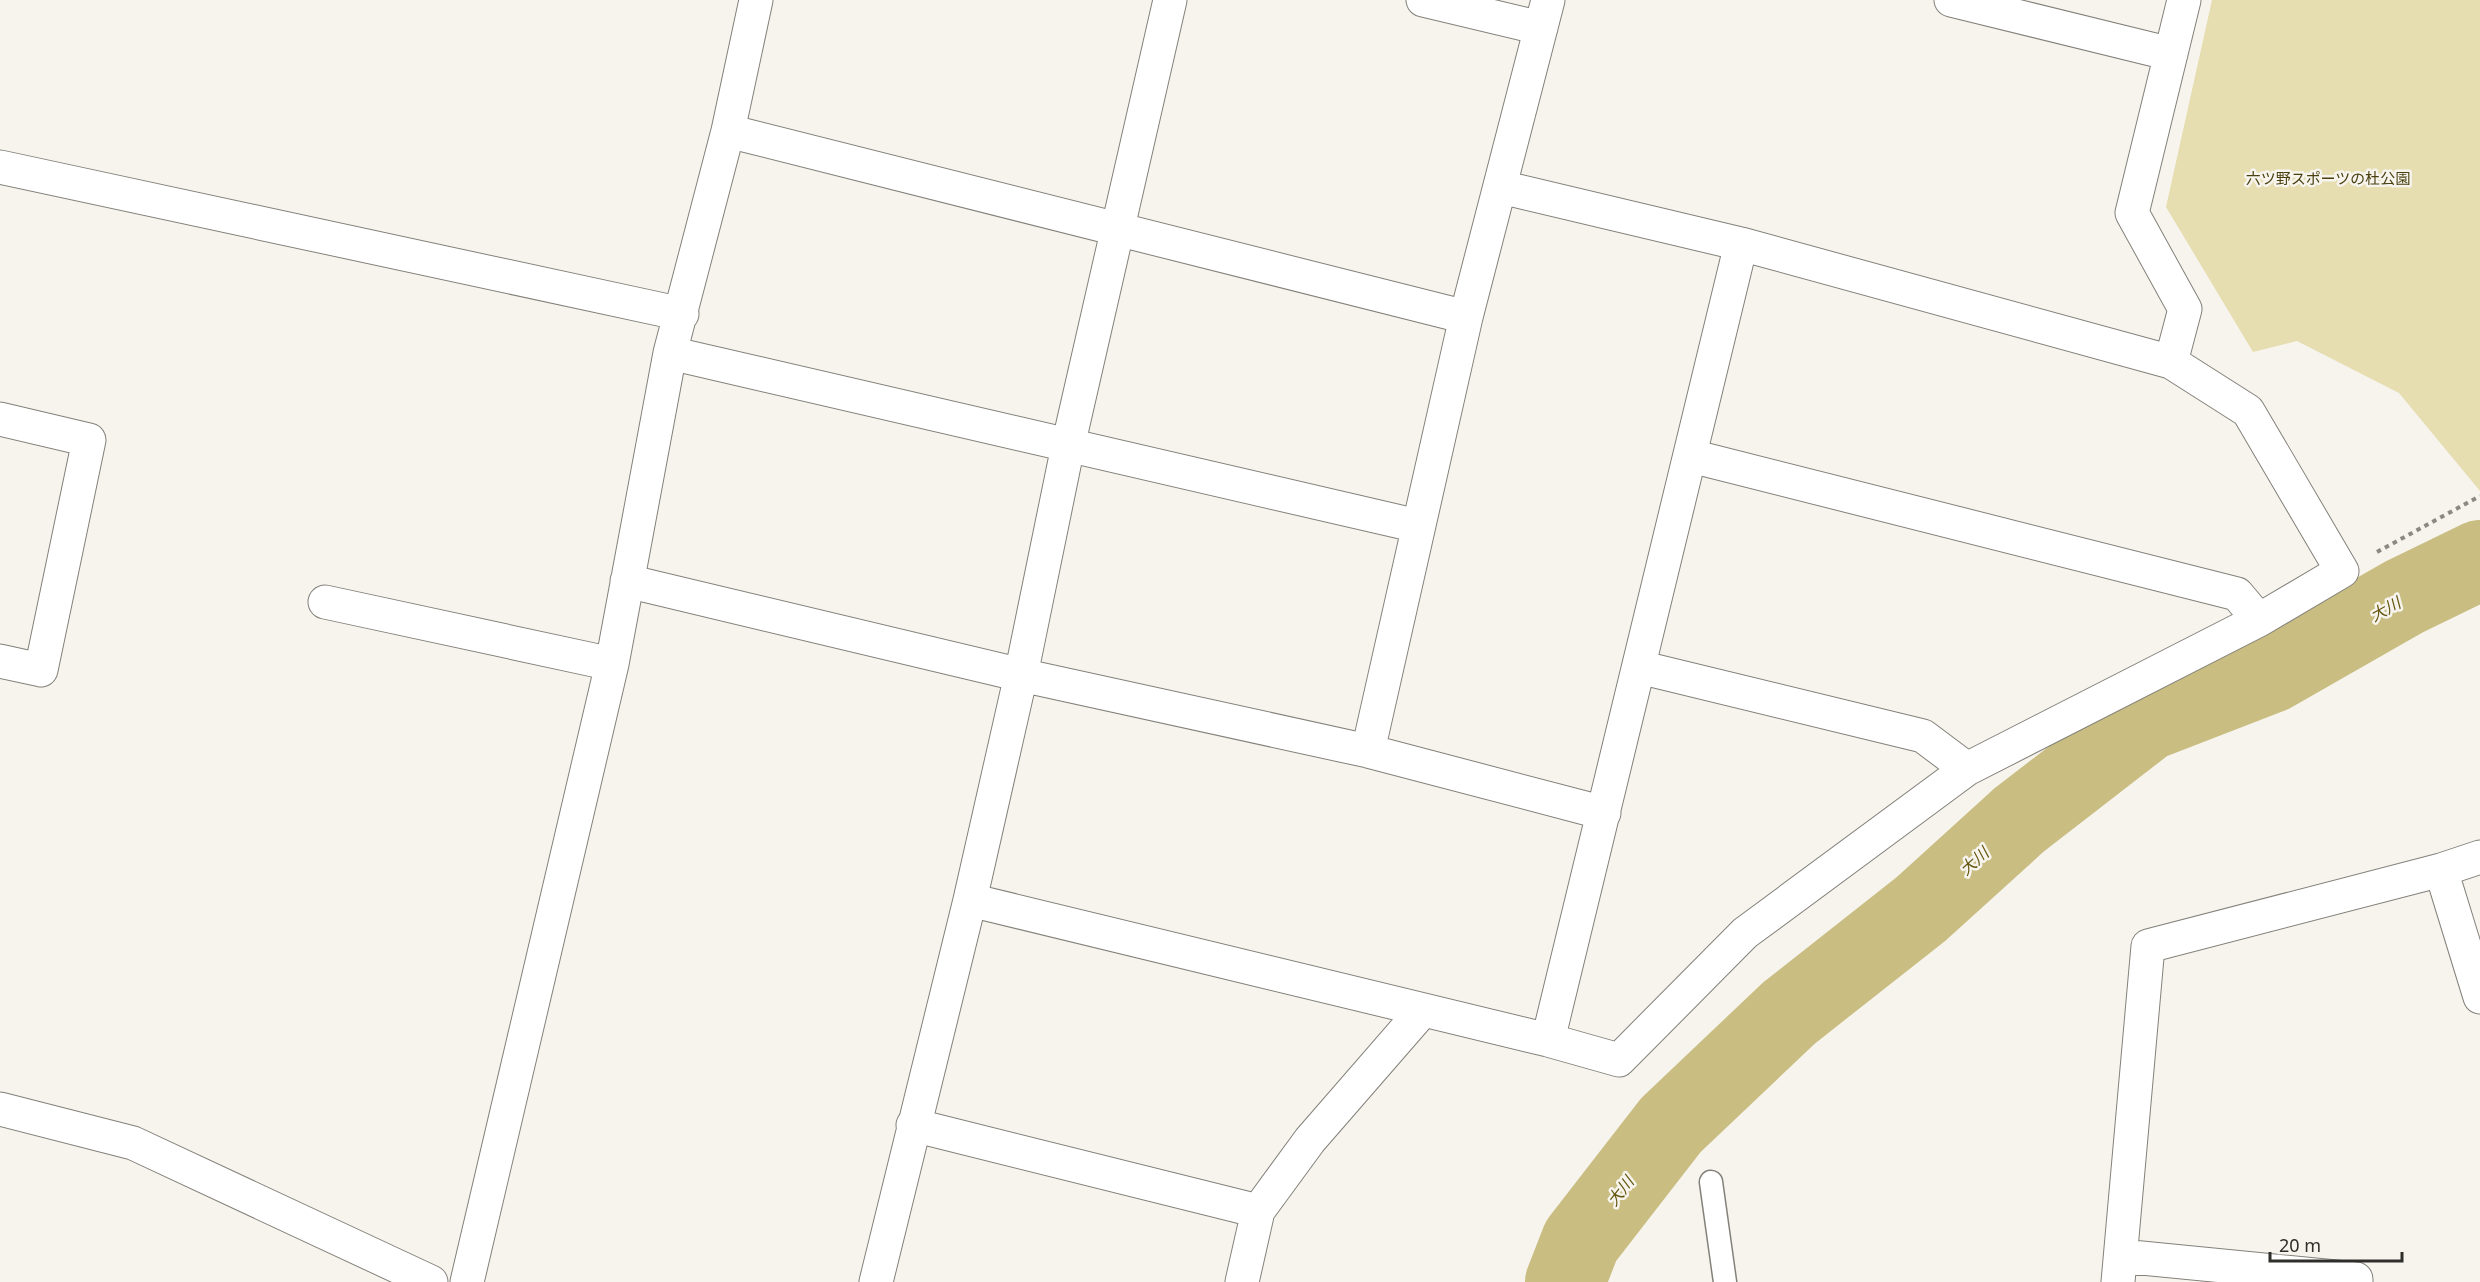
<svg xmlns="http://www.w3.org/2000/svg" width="2480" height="1282" viewBox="0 0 2480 1282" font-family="'Noto Sans','Noto Sans JP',sans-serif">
<rect width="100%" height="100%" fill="#f6f4ed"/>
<!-- green -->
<path fill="#e6ddb1" d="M2212 0H2480V491L2399 393 2297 341 2253 352 2166 207Z"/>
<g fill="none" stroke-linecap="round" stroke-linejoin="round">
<!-- river -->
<path stroke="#c9bd81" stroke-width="80" d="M1565 1282 1581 1241 1671 1125 1789 1013 1921 909 2019 820 2147 721 2271 673 2404 597 2480 560"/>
<!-- lane casing -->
<g stroke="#83817a" stroke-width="25">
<path id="lane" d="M1711 1182 1725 1282"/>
</g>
<!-- street casing -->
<g stroke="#83817a" stroke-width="35">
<path id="street" d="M1423 0 1541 28
M1951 0 2171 54
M728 131 1466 317
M0 167 682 314
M670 353 1418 526
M2171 362 2185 309 2132 213 2184 0
M0 419 89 440 41 670 0 661
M1691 456 2237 594 2259 620
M627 581 1021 675 1368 751 1604 813
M325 602 612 664
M1639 667 1923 736 1967 769
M1368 751 1466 317 1548 0
M2480 857 2441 870 2480 997
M970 900 1548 1040 1619 1060 1745 933 1967 769 2259 620 2342 571 2248 411 2171 362 1741 244 1501 187
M1548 1040 1741 244
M0 1109 133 1143 431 1282
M913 1125 1258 1211
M2121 1256 2356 1279V1282
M467 1282 612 664 670 353 728 131 756 0
M876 1282 970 900 1021 675 1068 446 1170 0
M1242 1282 1258 1211 1310 1140 1423 1010
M2118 1282 2148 946 2441 870"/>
</g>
<!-- path -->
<path stroke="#8a8984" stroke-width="4" stroke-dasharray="4.5 4.5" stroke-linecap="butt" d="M2377 552 2480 496"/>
<!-- lane -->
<use href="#lane" stroke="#fff" stroke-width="22"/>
<!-- street -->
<use href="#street" stroke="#fff" stroke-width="33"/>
</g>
<g text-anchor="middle" stroke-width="5" stroke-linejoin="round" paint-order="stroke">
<!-- park labels -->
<g font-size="15" fill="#493f0f" stroke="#f6f4ed">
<text x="2328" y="184">六ツ野スポーツの杜公園</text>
</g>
<!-- water labels -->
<g font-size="16" font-style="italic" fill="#65570f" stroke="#f6f4ed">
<text transform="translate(2385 609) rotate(-29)" y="6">大川</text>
<text transform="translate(1974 861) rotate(-42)" y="6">大川</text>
<text transform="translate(1620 1191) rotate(-52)" y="6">大川</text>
</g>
</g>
<!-- scale -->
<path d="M2270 1252v9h132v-9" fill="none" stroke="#2f2e2b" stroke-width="3"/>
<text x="2279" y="1252" font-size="18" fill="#2f2e2b" stroke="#f6f4ed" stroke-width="4.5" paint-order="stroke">20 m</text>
</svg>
